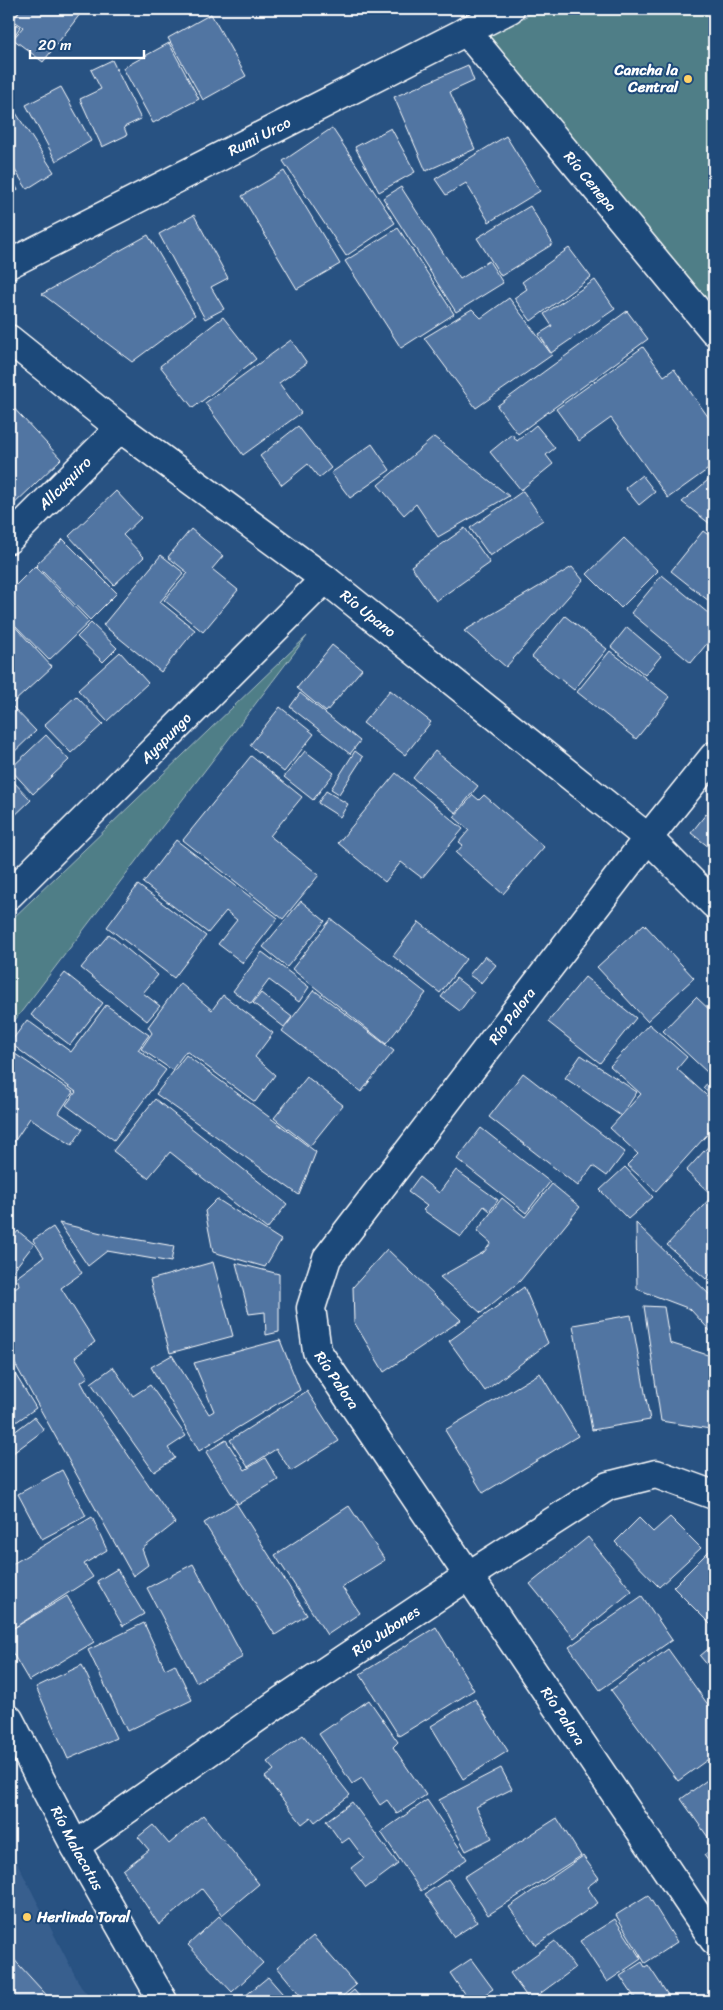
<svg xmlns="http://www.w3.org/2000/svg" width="723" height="2010" viewBox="0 0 723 2010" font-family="Sriracha,sans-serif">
<rect width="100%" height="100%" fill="#285282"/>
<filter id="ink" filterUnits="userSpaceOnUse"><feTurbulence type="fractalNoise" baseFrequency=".02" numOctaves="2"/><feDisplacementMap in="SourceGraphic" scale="10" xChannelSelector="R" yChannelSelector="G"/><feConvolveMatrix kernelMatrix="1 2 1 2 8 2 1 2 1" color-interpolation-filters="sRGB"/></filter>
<g filter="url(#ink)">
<!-- built -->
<path fill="#385f8e" d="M9 1847 81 1987 93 2001H9Z"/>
<!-- green -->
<path fill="#507e87" stroke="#a8bec3" d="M540 9H714V316L484 38Z
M307 636 9 1028V922Z"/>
<!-- building -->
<path fill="#5175a2" stroke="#fff" d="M21 9H84L43 62 13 39 23 27 13 20Z
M211 14 246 76 203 100 168 38Z
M9 19 20 27 9 44Z
M169 43 199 99 153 123 123 68Z
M112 60 141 119 124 127 127 135 102 147 80 99 101 89 91 70Z
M468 65 474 81 450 92 475 149 426 171 394 97Z
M61 87 91 141 56 161 26 105Z
M16 113 54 172 27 189 9 161V118Z
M332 128 395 223 346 256 283 161Z
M391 128 415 172 379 192 355 147Z
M506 136 540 191 489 222 466 183 446 195 435 179Z
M284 171 340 264 297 289 242 196Z
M9 174 18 190 9 196Z
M401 187 460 279 489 261 503 283 456 312 383 198Z
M530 206 553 244 501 276 477 238Z
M194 215 228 278 211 287 224 309 205 319 159 234Z
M398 228 454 314 401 348 345 261Z
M148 235 195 315 132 362 42 294Z
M569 248 591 277 531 321 514 298 527 289 522 282Z
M595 280 615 309 551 353 539 334 552 326 544 314Z
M509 298 552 355 476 408 424 338 472 309 481 318Z
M627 311 648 339 518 434 497 406Z
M223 317 256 359 193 408 160 366Z
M291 340 307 363 279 383 301 413 243 455 205 403Z
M643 347 664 376 674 369 714 425V465L668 498 611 418 579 441 556 409Z
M9 403 61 459 9 509Z
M536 425 555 448 546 455 553 464 521 490 490 452 512 434 517 441Z
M298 426 331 468 319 478 308 464 282 485 260 456Z
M434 437 509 496 438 537 416 504 404 515 378 485Z
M372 444 390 470 350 498 331 473Z
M642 475 655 492 639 505 625 488Z
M714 475V527L682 502Z
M116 491 141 518 123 535 144 557 114 585 69 536Z
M523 491 543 520 490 556 470 528Z
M465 528 490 563 436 601 411 566Z
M191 529 223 556 212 569 238 590 203 632 164 600 188 573 168 557Z
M703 531 714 539V605L671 571Z
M624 538 658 571 621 608 587 574Z
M63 539 117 593 90 620 36 565Z
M161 555 184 573 160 602 195 630 161 672 103 625Z
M35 566 89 622 49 660 9 619V592Z
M572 567 583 580 506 667 464 631Z
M662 575 714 618V635L691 663 631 613Z
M565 616 607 649 574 690 532 657Z
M9 620 52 667 13 703 9 699Z
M91 623 117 648 103 662 77 637Z
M627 627 661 656 645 675 611 647Z
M332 645 362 669 326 712 297 688Z
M610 651 670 697 636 739 577 692Z
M120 652 148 683 107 721 78 690Z
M390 690 431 722 405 755 363 723Z
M300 693 360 741 350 754 290 707Z
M76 696 103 724 71 753 44 725Z
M11 705 36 731 9 757V708Z
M280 707 314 734 284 772 250 745Z
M46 735 69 760 33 794 10 769Z
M305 751 334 773 313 800 284 777Z
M355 751 363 757 339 794 331 789Z
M435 751 478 786 456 813 413 778Z
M251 756 302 797 270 836 319 875 283 919 183 840Z
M396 773 463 829 422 878 401 862 385 882 338 843Z
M9 777 31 800 9 821Z
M326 791 348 804 340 817 318 803Z
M473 795 479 800 484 795 544 847 503 894 456 853 463 845 459 842 469 830 454 817Z
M714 804V851L691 833Z
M176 840 278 918 243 963 218 944 237 920 226 911 208 933 143 883Z
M138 885 206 936 174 978 107 927Z
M301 901 325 921 287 967 263 947Z
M331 919 426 993 386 1044 292 969Z
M419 922 466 959 440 993 393 956Z
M644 924 694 978 647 1021 597 967Z
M109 934 158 975 143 993 160 1006 147 1021 81 968Z
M262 952 309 987 299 1002 269 980 251 1004 233 991Z
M485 956 496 965 481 983 469 975Z
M65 973 103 1003 70 1045 31 1015Z
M585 977 636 1018 600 1063 548 1022Z
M456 978 474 992 460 1011 441 997Z
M180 983 212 1010 223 995 273 1033 255 1057 275 1075 255 1102 186 1051 172 1070 141 1049 152 1033 148 1027Z
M314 990 394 1051 361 1092 282 1031Z
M261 993 292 1017 284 1027 253 1003Z
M696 997 714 1014V1066L708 1073 663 1031Z
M106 1005 149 1035 138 1050 166 1070 114 1140 66 1105 76 1092 10 1043 27 1020 71 1052Z
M649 1024 687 1057 677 1069 714 1102V1127L656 1191 627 1165 638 1154 610 1128 641 1094 610 1066Z
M12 1052 73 1092 59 1113 83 1129 72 1145 30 1118 14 1142 9 1139V1058Z
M186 1055 316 1152 299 1195 156 1094Z
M581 1055 637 1092 621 1116 565 1078Z
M523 1073 625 1152 607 1176 593 1166 578 1186 489 1117Z
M714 1075V1097L703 1088Z
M307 1077 343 1105 310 1146 274 1118Z
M155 1099 287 1204 267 1229 170 1152 148 1178 113 1151Z
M481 1128 550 1182 526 1213 457 1159Z
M714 1140V1193L712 1195 686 1171Z
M625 1167 653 1197 628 1219 600 1190Z
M456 1170 498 1200 490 1211 484 1206 461 1237 423 1210 427 1206 408 1192 419 1177 439 1193Z
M552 1184 580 1207 520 1281 481 1313 440 1277 484 1252 491 1243 477 1231 502 1198 525 1217Z
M714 1194V1270L706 1279 667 1245Z
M217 1199 281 1240 265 1267 213 1252 205 1211Z
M59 1223 110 1235 174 1246 171 1262 107 1251 88 1266Z
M636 1223 714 1299V1335L690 1309 637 1289Z
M53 1227 82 1273 61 1288 95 1342 75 1357 88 1377 81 1382 93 1404 175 1523 142 1549 148 1565 133 1576 9 1353V1292L19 1285 17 1277 44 1257 33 1240Z
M18 1231 34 1244 9 1276V1242Z
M387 1249 461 1320 384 1372 354 1322 353 1287Z
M213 1262 233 1336 170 1353 150 1280Z
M236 1263 279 1274V1332L266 1335 265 1312 249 1314Z
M524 1287 548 1343 485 1391 449 1341Z
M644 1306 664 1307 670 1343 714 1357V1410L710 1429 661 1421Z
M631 1315 650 1420 592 1430 573 1325Z
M280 1340 300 1390 199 1451 151 1367 172 1355 209 1414 214 1411 194 1363Z
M9 1364 36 1408 9 1427Z
M113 1367 133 1396 150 1385 186 1436 168 1448 175 1458 154 1472 91 1383Z
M540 1373 578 1436 483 1493 445 1430Z
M307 1391 339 1441 291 1471 276 1449 248 1467 230 1440Z
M34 1417 44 1430 9 1456V1436Z
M226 1440 245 1470 265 1458 278 1480 238 1504 206 1452Z
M62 1470 86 1516 42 1539 18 1494Z
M236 1503 307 1615 275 1635 204 1523Z
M349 1506 385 1560 342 1587 360 1613 327 1635 275 1555Z
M92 1517 107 1550 84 1564 93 1577 9 1631V1566Z
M670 1517 701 1548 659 1587 615 1542 639 1518 653 1532Z
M588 1537 632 1591 574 1638 530 1584Z
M710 1550 714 1554V1628L673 1587Z
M193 1564 243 1657 196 1682 147 1588Z
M117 1569 144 1614 123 1626 97 1581Z
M67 1596 94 1642 29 1681 9 1647V1631Z
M642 1596 672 1640 600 1690 569 1647Z
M144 1623 165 1669 175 1664 192 1700 127 1731 88 1650Z
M436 1627 474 1690 399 1736 360 1674Z
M714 1644V1673L700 1656Z
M668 1649 714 1713V1755L678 1781 611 1690Z
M82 1665 116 1738 68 1759 36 1687Z
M475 1699 508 1751 463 1779 431 1726Z
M369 1700 398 1742 393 1747 426 1795 397 1814 387 1800 380 1805 362 1778 352 1784 319 1734Z
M303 1735 350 1795 315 1822 311 1817 302 1824 265 1777 274 1770 267 1762Z
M501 1768 512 1789 476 1807 492 1838 466 1851 439 1800Z
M714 1775V1837L710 1840 681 1799Z
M427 1800 467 1859 421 1891 381 1832Z
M352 1802 398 1864 366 1888 351 1868 364 1858 349 1838 342 1843 326 1821Z
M203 1815 259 1884 222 1915 202 1889 159 1925 123 1870 149 1850 138 1837 153 1825 169 1844Z
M557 1818 581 1856 488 1915 464 1877Z
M714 1848V1869L704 1855Z
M583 1856 599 1878 587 1887 598 1903 536 1945 509 1907Z
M448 1879 477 1922 454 1937 425 1894Z
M648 1895 677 1942 645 1963 616 1915Z
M219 1916 263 1963 232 1992 188 1945Z
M615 1919 641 1959 607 1982 580 1941Z
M313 1936 356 1985 337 2001H305L277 1967Z
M555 1941 575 1968 530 2001 510 1973Z
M9 1954 52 2001H9Z
M471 1959 493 1989 475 2001H469L450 1973Z
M642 1962 645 1967 648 1965 672 2001H637L620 1976Z
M268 1977 289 2001H239Z
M354 1990 363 2001H341Z"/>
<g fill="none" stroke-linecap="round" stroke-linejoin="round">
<!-- street casing -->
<g stroke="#fff" stroke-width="31">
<g id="street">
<path id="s1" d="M466 31 714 331"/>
<path id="s2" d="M9 264 510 9"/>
<path id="s3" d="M9 339 120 428 325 579 648 838 714 904"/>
<path id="s4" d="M9 539 120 428"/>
<path id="s5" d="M714 756 648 838 327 1258 311 1308 317 1351 714 1940"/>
<path id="s6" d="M9 895 325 579"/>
<path id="s7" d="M9 1719 75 1846 163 2001"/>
<path id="s8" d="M75 1846 281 1701 468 1576 608 1486 656 1474 714 1495"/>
</g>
</g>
<!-- street -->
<use href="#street" stroke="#1f4a7a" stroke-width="28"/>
</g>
</g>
<!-- markers -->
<g fill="#ffd166" stroke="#1f4a7a" stroke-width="2">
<circle cx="688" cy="79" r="5"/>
<circle cx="27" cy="1917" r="5"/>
</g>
<g text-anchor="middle" stroke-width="4" stroke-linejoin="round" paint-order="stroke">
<!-- poi labels -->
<g font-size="15" font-weight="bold" fill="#fff" stroke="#1f4a7a" text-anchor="end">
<text x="678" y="75">Cancha la<tspan x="678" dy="17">Central</tspan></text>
<text x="37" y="1922" text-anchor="start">Herlinda Toral</text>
</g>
<!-- street labels -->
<g font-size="15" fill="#fff" stroke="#1f4a7a">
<text dy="5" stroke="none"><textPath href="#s2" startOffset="281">Rumi Urco</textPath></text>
<text dy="5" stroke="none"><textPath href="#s1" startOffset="195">Río Cenepa</textPath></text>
<text dy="5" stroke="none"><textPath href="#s4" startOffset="79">Allcuquiro</textPath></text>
<text dy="5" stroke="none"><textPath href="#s3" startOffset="452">Río Upano</textPath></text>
<text dy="5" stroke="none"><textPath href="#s6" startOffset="222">Ayapungo</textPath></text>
<text transform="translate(512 1016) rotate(-53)" y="5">Río Palora</text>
<text dy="5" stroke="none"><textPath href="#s5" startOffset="765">Río Palora</textPath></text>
<text dy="5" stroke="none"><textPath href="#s8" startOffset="378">Río Jubones</textPath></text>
<text dy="5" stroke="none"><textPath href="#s5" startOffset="1170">Río Palora</textPath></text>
<text dy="5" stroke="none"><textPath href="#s7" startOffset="146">Río Malacatus</textPath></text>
</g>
</g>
<!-- margin -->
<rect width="723" height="2010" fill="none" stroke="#1f4a7a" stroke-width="30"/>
<rect x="15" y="15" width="693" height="1980" fill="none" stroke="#fff" stroke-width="2" filter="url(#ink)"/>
<!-- scale -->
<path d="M30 50v8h114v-8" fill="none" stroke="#ffffff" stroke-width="2.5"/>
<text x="38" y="50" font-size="15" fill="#ffffff" stroke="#1f4a7a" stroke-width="4" paint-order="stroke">20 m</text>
</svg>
